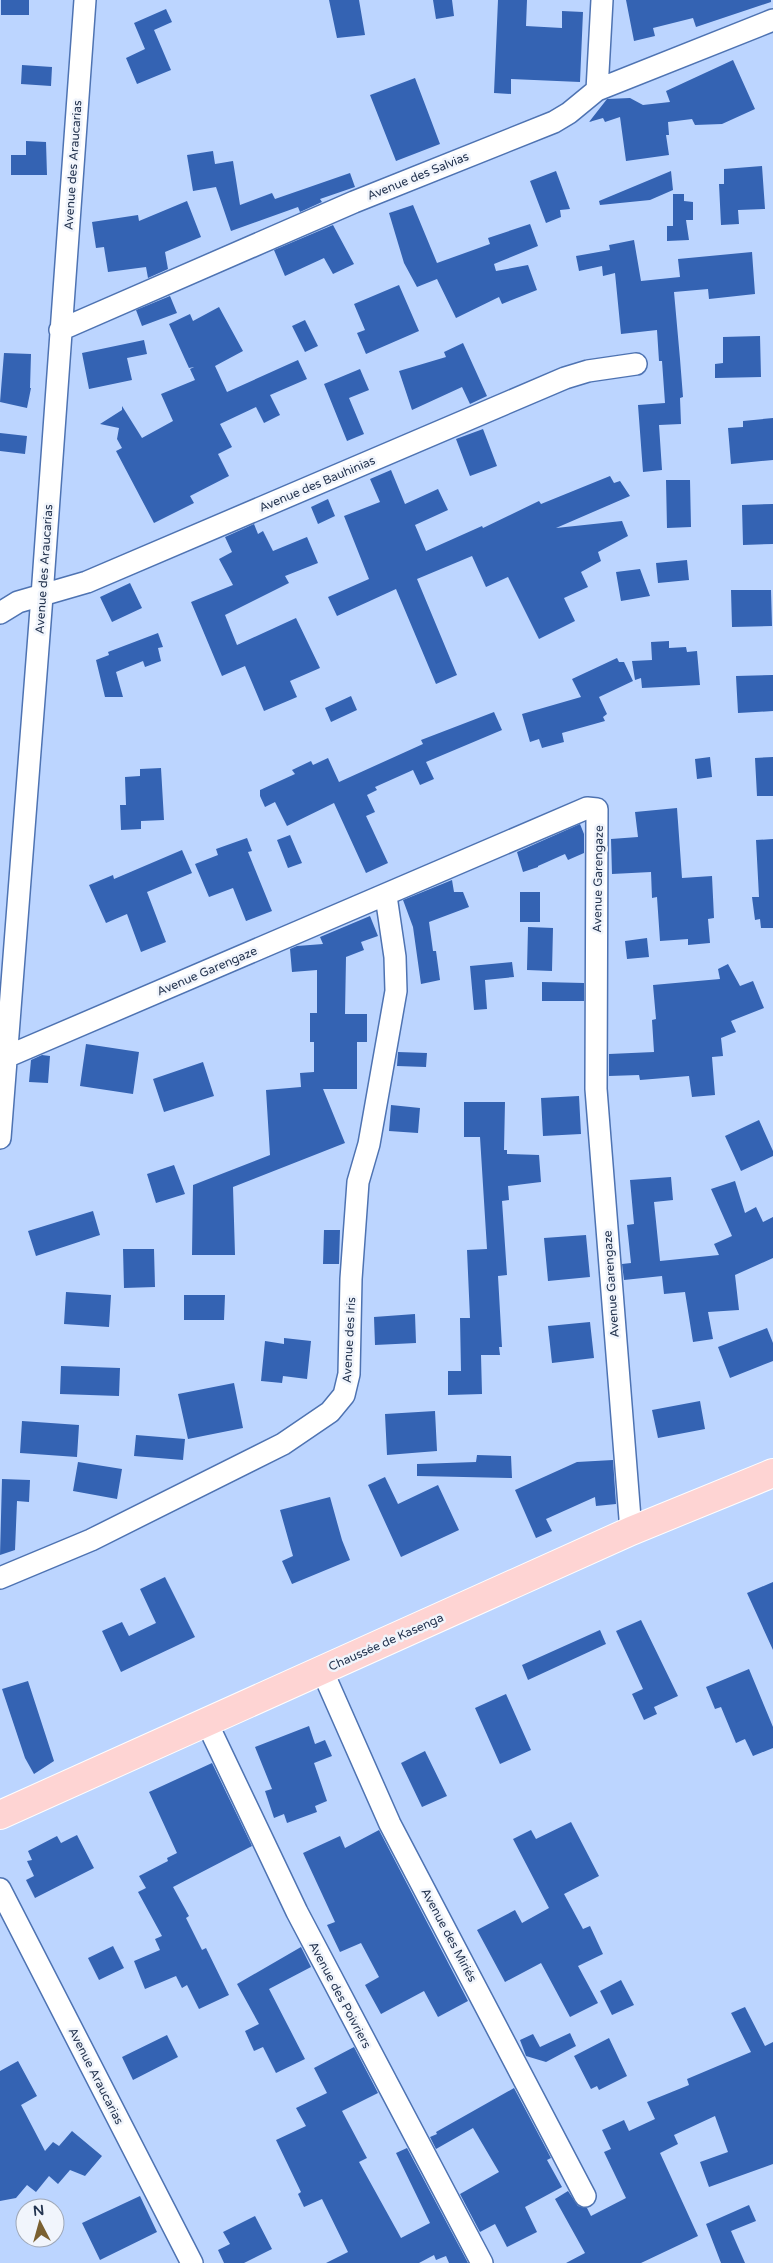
<svg xmlns="http://www.w3.org/2000/svg" width="773" height="2263" viewBox="0 0 773 2263" font-family="'Varela Round',sans-serif">
<rect width="100%" height="100%" fill="#bcd5ff"/>
<!-- building -->
<path fill="#3463b3" d="M1 0H29V15H1Z
M329 0H359L365 35 337 38Z
M433 0H452L454 16 436 19Z
M498 0H527L526 26 562 28V11L583 12 580 82 511 79V94L494 93Z
M626 0H771V2L696 27 693 18 653 28 655 36 634 41Z
M166 9 172 22 154 30 171 70 137 84 126 58 145 49 134 23Z
M733 60 755 109 722 124 695 125 692 119 668 122 669 135H666L669 155 626 161 620 117 605 122 603 118 589 122 607 99 630 98 643 105 670 102 666 91Z
M22 65 52 67 51 86 21 84Z
M415 78 440 144 396 161 370 95Z
M26 141 46 142 47 175H11V155H26Z
M213 151 215 164 233 161 240 205 272 193 275 199 350 173 355 187 320 199 322 202 300 212 298 207 231 231 216 187 193 191 187 155Z
M762 166 765 209 738 210 739 224 721 225 719 184H724V169Z
M556 171 570 209 560 210 561 217 546 223 530 181Z
M671 171 673 190 650 200 600 205 599 201Z
M673 194H684V201L693 202V220H686L689 240 667 241V226H673Z
M187 201 201 237 165 252 168 269 148 278 146 267 108 272 104 247 96 248 92 222 138 215 139 221Z
M413 205 437 263 490 244 488 238 530 224 538 246 494 264 496 271 528 265 537 290 502 304 499 297 456 318 437 279 417 287 404 263 389 213Z
M333 225 354 264 333 274 324 258 285 276 274 250Z
M634 240 641 281 680 277 678 259 752 252 755 294 709 299 708 289 674 292 680 359 683 397 680 398 681 424 659 425 662 470 643 472 638 405 665 403 662 361H659L657 330 621 334 615 273 603 276 602 266 579 271 576 256 610 250 609 245Z
M399 285 419 331 366 354 357 333 365 330 354 304Z
M170 296 177 313 142 326 136 310Z
M219 307 243 351 215 366 227 392 298 360 307 379 270 395 280 415 264 423 256 407 220 424 232 447 218 454 229 476 190 496 194 503 154 523 116 451 122 448 117 439 119 428 100 424 122 410V406L142 438 173 421 161 394 195 380 190 369 194 367 189 368 169 324 190 314 193 321Z
M305 320 318 346 305 352 292 326Z
M760 336 761 377 715 378V364L723 363V337Z
M144 340 147 354 127 358 132 380 89 389 82 353Z
M463 343 487 396 470 404 462 387 412 410 399 371 446 357 444 352Z
M4 353 31 354 30 388H31L27 408 0 402Z
M360 369 369 390 349 398 364 434 347 441 324 384Z
M773 418V460L731 464 728 428 743 427V421Z
M483 429 497 466 470 476 456 439Z
M0 433 27 436 25 454 0 451Z
M391 470 405 504 438 489 448 510 415 525 426 551 482 526 483 528 539 501 541 504 610 476 614 483 620 481 630 496 556 528 622 521 628 536 598 552 601 561 581 572 588 587 564 598 575 621 539 639 508 577 486 587 472 556 417 579 457 675 436 684 396 589 337 616 328 597 369 579 344 516 380 502 370 479Z
M666 480H690L691 527 667 528Z
M328 499 335 516 318 524 311 507Z
M773 504V544L743 545 742 505Z
M254 524 258 534 263 531 273 551 307 537 318 563 285 576 289 583 225 615 237 645 296 618 320 668 290 681 297 697 264 711 245 666 222 676 191 602 233 585 219 559 232 552 225 537Z
M687 560 689 580 658 583 656 563Z
M640 569 650 596 621 601 616 572Z
M130 583 142 608 112 622 100 597Z
M731 590H771L772 626 732 627Z
M158 633 163 647 158 648 161 661 145 667 143 661 116 672 123 697H105L96 660 109 655 108 652Z
M669 641V648L686 647 687 652 697 651 700 685 642 688 641 678 635 680 632 661 652 660 651 642Z
M617 658 619 662H624L633 681 599 697 607 714 603 717 605 721 562 733 564 742 542 748 539 739 530 742 522 714 581 697 572 679Z
M773 675V711L738 713 736 676Z
M351 696 357 710 331 722 325 708Z
M494 712 502 730 426 762 434 779 420 785 413 770 375 787 377 790 367 795 375 812 366 816 388 863 366 873 334 803 287 826 275 802 265 807 260 796V790L295 774 292 770 311 761 313 765 328 758 339 782 423 744 421 740Z
M710 757 712 777 697 779 695 759Z
M773 757V796H757L755 758Z
M161 768 164 820 141 821V829L121 830 120 805H126L125 777 140 776V769Z
M677 808 682 878 712 876 714 918 708 919 710 943 688 945V939L660 941 657 897 652 898 651 872 612 874 611 839 638 837 635 812Z
M580 824 584 834V853L568 860 565 854 538 866V867L523 872 517 852Z
M290 835 302 863 288 868 277 840Z
M247 838 252 851 248 852 272 911 246 921 233 888 209 897 195 864 218 855 216 849Z
M773 839V928H761L760 919 755 920 752 897H759L756 840Z
M182 850 192 873 147 892 166 942 141 952 127 914 106 923 89 885 113 875 114 879Z
M452 880 454 892H463L469 907 429 922 433 951H436L440 980 421 984 413 927 403 900Z
M520 892H540V922H520Z
M370 916 378 936 361 942 364 950 346 957 345 1014H367V1042H357V1089H323L345 1143 233 1187 235 1255H192L193 1185 270 1155 266 1090 301 1087 300 1073 314 1072V1042H310V1013H317V970L292 972 290 949 297 946 323 944 320 937Z
M528 927 553 928 552 971 527 970Z
M647 938 649 957 627 959 625 941Z
M512 962 514 977 485 980 487 1009 474 1010 470 966Z
M728 964 740 986 753 981 764 1008 731 1021 736 1032 721 1038 723 1056 712 1057 715 1095 692 1097 689 1076 640 1080 639 1075 609 1076V1054L654 1052 652 1020 656 1019 653 985 720 979 718 969Z
M542 982 584 983V1001H542Z
M86 1044 139 1052 133 1094 80 1086Z
M398 1052 427 1053 426 1067 397 1066Z
M42 1055 50 1056 48 1083 29 1082 31 1060Z
M203 1062 214 1096 164 1112 153 1079Z
M579 1096 581 1134 543 1136 541 1098Z
M464 1102H505L504 1150H507V1154L539 1155 541 1182 508 1186 509 1200 502 1201 507 1275 498 1276 502 1347H499L500 1355H481L482 1394 448 1395V1371H461L460 1318H470L467 1250 487 1249 480 1137H464Z
M391 1105 420 1108 418 1133 389 1131Z
M759 1120 773 1151V1156L741 1171 725 1136Z
M174 1165 185 1194 156 1203 147 1174Z
M671 1177 673 1200 654 1202 660 1261 719 1255 714 1244 732 1236 711 1189 735 1181 745 1213 756 1207 763 1222 773 1217V1258L735 1275 739 1310 708 1312 713 1339 693 1342 685 1292 664 1294 662 1276 624 1280 622 1264 631 1263 627 1225 634 1224 630 1180Z
M93 1211 100 1235 36 1256 28 1231Z
M324 1230H340L339 1264H323Z
M586 1235 590 1277 548 1281 544 1238Z
M123 1249H154L155 1287 124 1288Z
M66 1292 111 1295 109 1327 64 1324Z
M184 1295H225L224 1320H184Z
M415 1314 416 1343 375 1345 374 1317Z
M590 1322 594 1358 552 1363 548 1326Z
M767 1328 773 1343V1361L730 1378 718 1347Z
M284 1338 311 1341 307 1379 283 1376 282 1383 261 1381 265 1341 284 1344Z
M61 1366 120 1368 119 1396 60 1394Z
M234 1383 243 1428 188 1439 178 1394Z
M700 1401 705 1429 658 1438 652 1410Z
M435 1411 437 1451 387 1455 385 1414Z
M22 1421 79 1425 77 1457 20 1453Z
M136 1435 185 1439 183 1460 134 1456Z
M477 1455 511 1456 512 1478 417 1476V1464L476 1462Z
M613 1460 616 1504 596 1506 595 1497 546 1519 552 1531 536 1538 515 1490 577 1462Z
M78 1462 122 1469 117 1499 73 1491Z
M385 1477 398 1504 438 1485 459 1530 401 1557 368 1485Z
M2 1479 30 1480 29 1502 17 1501 15 1550 0 1555Z
M330 1497 342 1540 350 1560 292 1584 282 1561 293 1556 280 1510Z
M165 1577 195 1637 121 1672 102 1631 122 1622 129 1636 156 1623 140 1589Z
M773 1582V1650L747 1593Z
M641 1620 678 1696 654 1707 657 1714 644 1720 632 1694 643 1689 616 1631Z
M600 1630 606 1644 528 1680 522 1665Z
M749 1669 773 1727V1748L753 1756 745 1739 736 1743 721 1707 715 1709 706 1687Z
M28 1681 54 1761 34 1774 25 1758 2 1689Z
M506 1694 531 1750 500 1764 475 1708Z
M309 1726 315 1744 325 1740 332 1756 314 1763 327 1801 315 1806 317 1812 287 1823 284 1814 274 1818 265 1791 272 1789 255 1747Z
M425 1751 447 1796 422 1807 401 1763Z
M212 1763 252 1846 173 1887 189 1916 186 1918 202 1950 206 1948 229 1995 199 2009 187 1985 182 1988 176 1976 145 1989 134 1961 160 1950 155 1939 162 1936 138 1892 146 1888 139 1876 168 1861 167 1858 177 1853 149 1792Z
M571 1822 599 1876 564 1894 583 1929 590 1926 603 1954 578 1966 598 2003 570 2017 541 1963 505 1982 477 1930 515 1910 522 1923 549 1908 513 1839 531 1830 536 1839Z
M379 1830 468 2001 438 2017 424 1991 381 2014 365 1985 379 1977 361 1943 340 1952 327 1925 335 1922 303 1853 340 1836 345 1848Z
M77 1835 94 1868 35 1898 26 1880 34 1876 27 1861 32 1860 28 1851 57 1836 61 1843Z
M113 1946 124 1968 99 1980 88 1958Z
M301 1947 311 1967 269 1989 305 2059 276 2073 263 2047 254 2051 245 2031 259 2024 237 1984Z
M621 1980 634 2005 612 2015 600 1991Z
M745 2007 765 2046 773 2042V2164L709 2187 700 2162 728 2152 715 2116 674 2135 678 2144 660 2153 698 2236 641 2263H566L585 2253 555 2199 568 2191 578 2206 587 2208 591 2216 626 2198 604 2152 611 2149 602 2130 624 2120 629 2131 655 2119 647 2102 689 2085 687 2079 751 2052 731 2013Z
M570 2033 576 2046 546 2062 526 2056 520 2040 533 2034 540 2047Z
M167 2035 178 2057 133 2080 122 2057Z
M609 2038 627 2076 599 2090 597 2086 591 2089 574 2056Z
M354 2047 378 2093 342 2111 367 2158 359 2162 401 2238 430 2223 396 2153 407 2148 468 2263H449L446 2256 436 2260 434 2255 419 2263H326L348 2252 322 2199 304 2207 298 2194 301 2192 276 2140 306 2126 296 2108 327 2093 314 2068Z
M18 2061 37 2096 21 2105 45 2151 53 2142 59 2146 72 2131 102 2156 85 2176 70 2170 58 2184 49 2176 36 2192 27 2185 16 2198 0 2201V2071Z
M514 2088 551 2158 547 2160 562 2187 525 2207 537 2232 507 2247 495 2224 480 2232 460 2194 499 2172 473 2128 436 2149 430 2137 437 2134 436 2132Z
M140 2196 157 2232 100 2260 82 2223Z
M749 2205 756 2221 731 2231 745 2263H721L706 2224Z
M255 2216 272 2249 244 2263H224L218 2250 230 2244 223 2232Z"/>
<g fill="none" stroke-linecap="round" stroke-linejoin="round">
<!-- minor casing -->
<g stroke="#4e73b2" stroke-width="24">
<path id="minor" d="M597 90 602 0
M60 330 354 202 554 122 569 113 597 90 773 20
M0 613 18 602 87 582 565 378 588 371 636 364
M6 1057 587 808 597 809 596 1089 631 1531
M0 1138 42 596 85 0
M0 1578 91 1540 283 1444 330 1412 344 1395 349 1374 351 1279 358 1182 369 1144 396 991 395 957 386 896
M322 1670 390 1824 585 2196
M207 1723 297 1912 482 2263
M0 1889 192 2263"/>
</g>
<!-- major casing -->
<g stroke="#fff" stroke-width="30">
<path id="major" d="M0 1815 631 1531 773 1473"/>
</g>
<!-- minor -->
<use href="#minor" stroke="#fff" stroke-width="21"/>
<!-- major -->
<use href="#major" stroke="#fed4d3" stroke-width="28"/>
</g>
<g text-anchor="middle" stroke-width="5" stroke-linejoin="round" paint-order="stroke">
<!-- street labels -->
<g font-size="12" fill="#253550" stroke="#f1f5fc">
<text transform="translate(73 165) rotate(-86)" y="4">Avenue des Araucarias</text>
<text transform="translate(418 176) rotate(-22)" y="4">Avenue des Salvias</text>
<text transform="translate(317 484) rotate(-23)" y="4">Avenue des Bauhinias</text>
<text transform="translate(44 569) rotate(-86)" y="4">Avenue des Araucarias</text>
<text transform="translate(598 879) rotate(-89)" y="4">Avenue Garengaze</text>
<text transform="translate(207 971) rotate(-23)" y="4">Avenue Garengaze</text>
<text transform="translate(611 1284) rotate(-94)" y="4">Avenue Garengaze</text>
<text transform="translate(349 1340) rotate(-87)" y="4">Avenue des Iris</text>
<text transform="translate(386 1642) rotate(-24)" y="4">Chaussée de Kasenga</text>
<text transform="translate(449 1935) rotate(62)" y="4">Avenue des Miriés</text>
<text transform="translate(340 1995) rotate(62)" y="4">Avenue des Poivriers</text>
<text transform="translate(96 2076) rotate(63)" y="4">Avenue Araucarias</text>
</g>
</g>
<!-- north arrow -->
<g transform="translate(40 2223) rotate(354)"><circle r="24" fill="#f1f5fc" stroke="#9fa8b7"/>
<path d="M0-4L9 19L0 12L-9 19Z" fill="#7a6031"/>
<text y="-8" font-size="14" font-weight="bold" text-anchor="middle" fill="#253550">N</text>
</g>
</svg>
